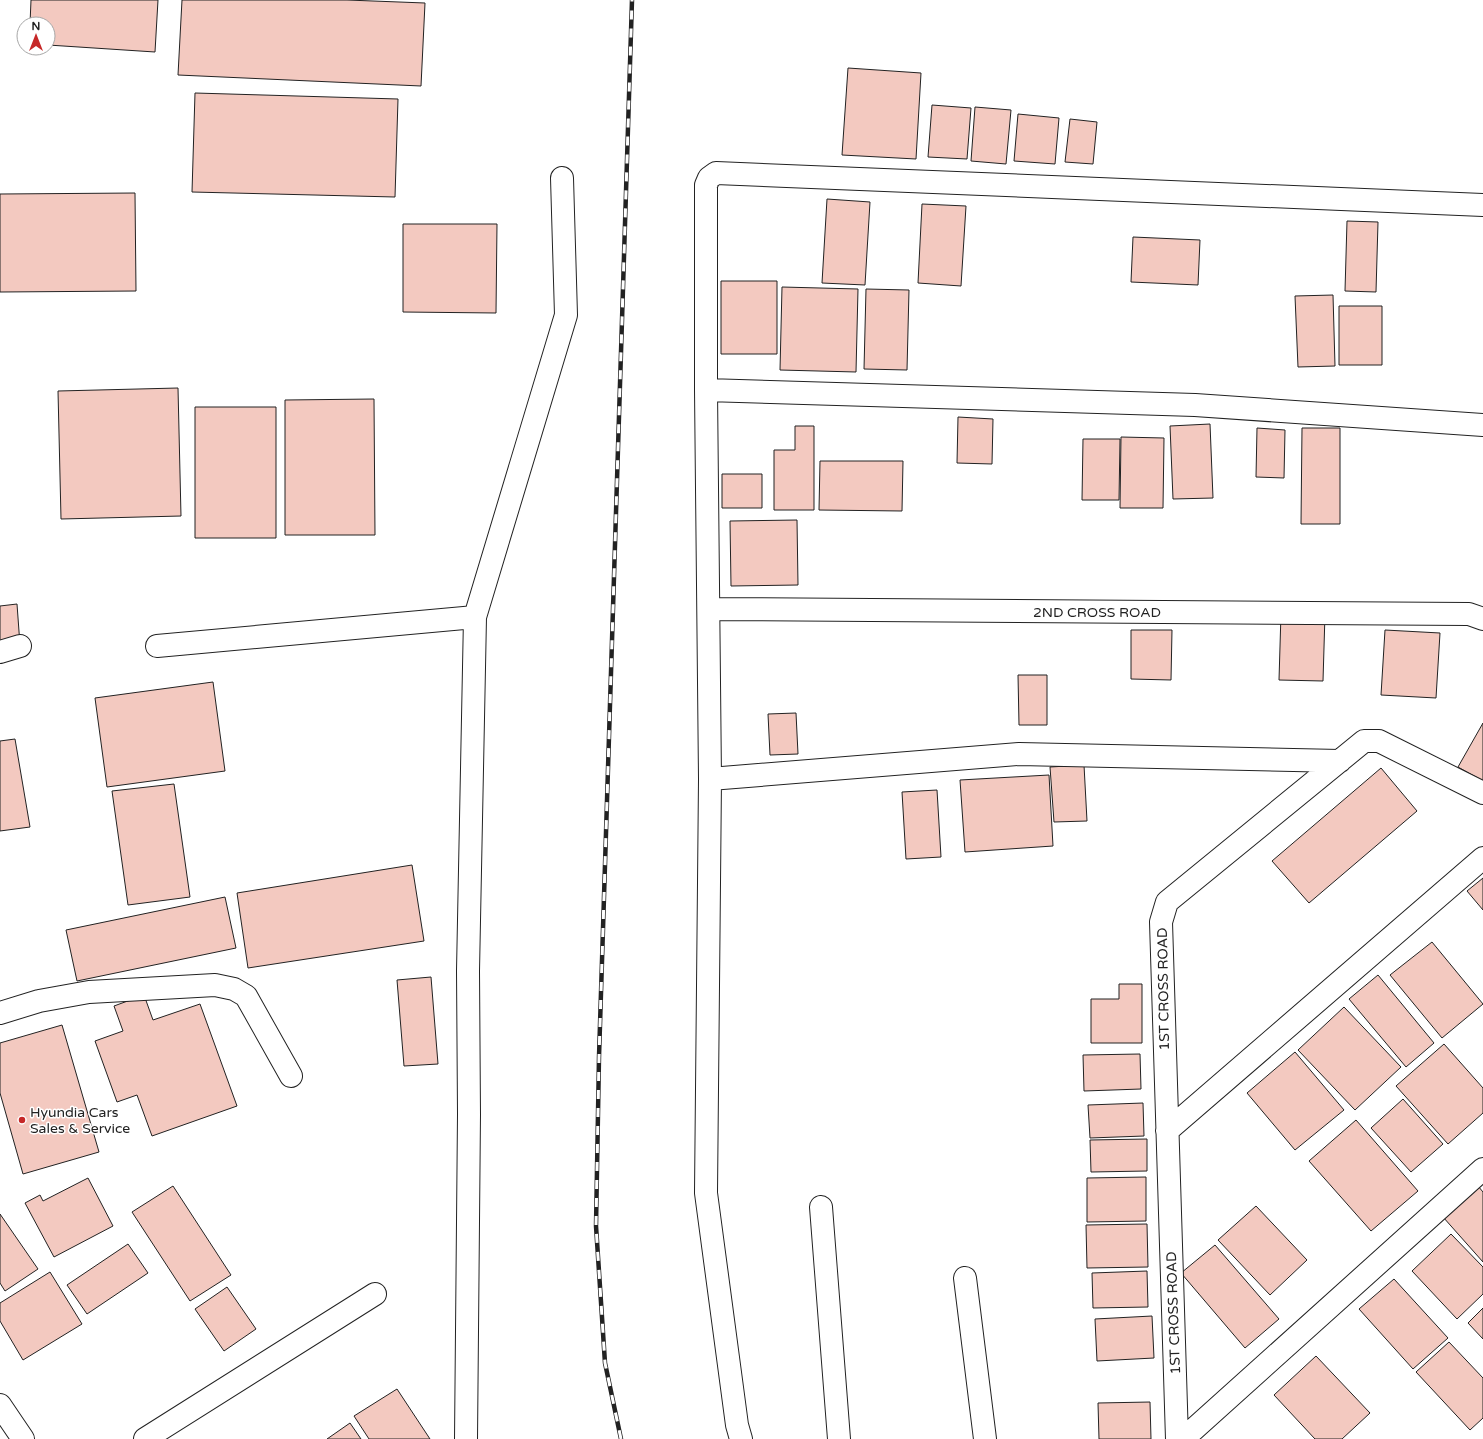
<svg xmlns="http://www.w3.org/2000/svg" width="1483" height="1439" viewBox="0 0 1483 1439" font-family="'Varela Round',sans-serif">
<rect width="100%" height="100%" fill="#fff"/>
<!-- building -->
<path fill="#f3c9c0" stroke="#222" d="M31 0H158L155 52 48 45V24H30Z
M182 0H347L425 3 421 86 178 75Z
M848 68 921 73 916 159 842 155Z
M195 93 398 99 395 197 192 192Z
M932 105 971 108 967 159 928 157Z
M975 107 1011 110 1006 164 971 161Z
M1018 114 1059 118 1055 164 1014 161Z
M1070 119 1097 122 1093 164 1065 162Z
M135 193 136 291 0 292V194Z
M827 199 870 202 865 285 822 283Z
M922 204 966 206 961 286 918 283Z
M1347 221 1378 222 1376 292 1345 291Z
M403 224H497L496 313 403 312Z
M1133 237 1200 240 1198 285 1131 282Z
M721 281H777V354H721Z
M782 287 858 289 856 372 780 370Z
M866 289 909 290 907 370 864 369Z
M1333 295 1335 366 1298 367 1295 296Z
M1339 306H1382V365H1339Z
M178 388 181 516 61 519 58 391Z
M374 399 375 535H285V400Z
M195 407H276V538H195Z
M958 417 993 419 992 464 957 463Z
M1210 424 1213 498 1173 499 1170 426Z
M795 426H814V510H774V450H795Z
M1257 428 1285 430 1284 478 1256 477Z
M1302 428H1340V524H1301Z
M1121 437 1164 438 1163 508H1120Z
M1083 439H1120L1119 500H1082Z
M820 461H903L902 511 819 510Z
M722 474H762V508H722Z
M797 520 798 585 731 586 730 521Z
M17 604 20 645 0 646V606Z
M1281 613 1325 614 1323 681 1279 680Z
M1131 630H1172L1171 680 1131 679Z
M1385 630 1440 633 1436 698 1381 695Z
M1018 675H1047V725H1019Z
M213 682 225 771 107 787 95 698Z
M796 713 798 754 770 755 768 714Z
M1483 723V781L1458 767Z
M15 739 30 827 0 831V741Z
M1084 765 1087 821 1054 822 1050 767Z
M1381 768 1417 811 1309 903 1272 861Z
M1049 775 1053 846 965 852 960 780Z
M174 784 190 897 128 905 112 791Z
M937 790 941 857 906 859 902 792Z
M412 865 424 941 248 968 237 893Z
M1483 878V910L1467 891Z
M225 897 236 948 77 981 66 930Z
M1432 942 1483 1004 1442 1038 1390 975Z
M1378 975 1434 1043 1406 1067 1349 999Z
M431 977 438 1064 404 1066 397 980Z
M1119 984H1142V1043H1091V999H1119Z
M144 995 153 1020 200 1004 237 1106 152 1136 137 1095 117 1102 95 1041 123 1031 114 1006Z
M1344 1007 1401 1067 1355 1110 1298 1050Z
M62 1025 99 1152 23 1174 0 1093V1043Z
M1444 1044 1483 1088V1113L1448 1144 1396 1086Z
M1295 1052 1344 1110 1295 1150 1247 1093Z
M1140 1054 1141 1089 1084 1091 1083 1055Z
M1403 1099 1443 1144 1411 1172 1371 1128Z
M1143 1103 1144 1136 1090 1138 1088 1105Z
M1356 1120 1418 1191 1371 1231 1309 1161Z
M1147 1139V1171L1091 1172 1090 1140Z
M1146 1177V1221L1087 1222V1178Z
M88 1178 113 1226 54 1257 25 1203 40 1195 43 1201Z
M173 1186 231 1275 190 1301 132 1212Z
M1478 1186 1483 1192V1262L1443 1217Z
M1256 1206 1307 1260 1270 1295 1218 1240Z
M0 1214 38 1269 5 1291 0 1283Z
M1147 1224 1148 1267 1087 1268 1086 1225Z
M1451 1234 1483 1267V1294L1457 1319 1412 1271Z
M128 1244 148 1273 87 1314 67 1285Z
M1215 1245 1279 1319 1245 1348 1181 1273Z
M1147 1271 1148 1307 1093 1308 1092 1273Z
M50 1272 82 1324 23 1360 0 1321V1303Z
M1394 1279 1448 1338 1413 1369 1359 1309Z
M227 1287 256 1329 224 1351 195 1309Z
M1483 1308V1339L1468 1323Z
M1152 1316 1154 1358 1097 1361 1095 1319Z
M1449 1342 1483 1378V1418L1470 1430 1416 1372Z
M1316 1356 1370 1413 1342 1439H1315L1274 1395Z
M397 1389 430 1439H369L354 1416Z
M1150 1402 1151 1439H1099L1098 1403Z
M350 1423 361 1439H327Z"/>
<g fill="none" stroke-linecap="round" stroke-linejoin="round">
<!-- minor casing -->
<g stroke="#222" stroke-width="24">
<path id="minor" d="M706 390 1195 405 1483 425
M709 609 1469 614 1483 619
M157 646 475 617
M0 652 20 646
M710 779 1019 754 1340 761
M0 1013 39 1001 89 992 215 985 234 989 246 996 291 1076
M1167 1131 1483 858
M821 1207 839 1439
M965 1278 985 1439
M145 1439 375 1294
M466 1439 469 1114 468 971 475 617 566 315 562 178
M741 1439 737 1425 706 1193 710 779 706 390V185L709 178 716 173 1483 205
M1177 1439 1161 922 1167 902 1364 741H1379L1483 793
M1183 1439 1483 1169"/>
</g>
<!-- major casing -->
<g stroke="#222" stroke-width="24">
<path id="major" d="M0 1405 23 1439"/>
</g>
<!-- minor -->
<use href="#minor" stroke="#fff" stroke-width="22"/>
<!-- major -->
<use href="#major" stroke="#fff" stroke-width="22"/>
<!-- rail casing -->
<g stroke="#222" stroke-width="4.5">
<path id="rail" d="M621 1439 605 1363 596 1226 599 1057 632 0"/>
</g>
<!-- rail -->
<use href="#rail" stroke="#fff" stroke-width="3" stroke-dasharray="9" stroke-linecap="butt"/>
</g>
<!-- markers -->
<circle fill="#c62828" stroke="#fff" stroke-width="1.5" cx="22" cy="1120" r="4"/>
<g text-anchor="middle" stroke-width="3" stroke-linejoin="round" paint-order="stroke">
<!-- street labels -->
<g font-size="14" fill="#222" stroke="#fff">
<text x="1097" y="617">2ND CROSS ROAD</text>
<text transform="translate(1163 989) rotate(-91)" y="5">1ST CROSS ROAD</text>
<text transform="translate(1173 1313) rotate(-92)" y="5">1ST CROSS ROAD</text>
</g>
<!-- poi labels -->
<g font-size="14" fill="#222" stroke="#fff" text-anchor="start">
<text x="30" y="1117">Hyundia Cars<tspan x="30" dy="16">Sales &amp; Service</tspan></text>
</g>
</g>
<!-- north arrow -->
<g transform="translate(36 36)"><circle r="19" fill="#ffffff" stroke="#a7a7a7"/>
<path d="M0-3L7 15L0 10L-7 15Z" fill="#c62828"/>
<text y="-6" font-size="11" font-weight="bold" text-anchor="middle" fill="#222222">N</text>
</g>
</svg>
